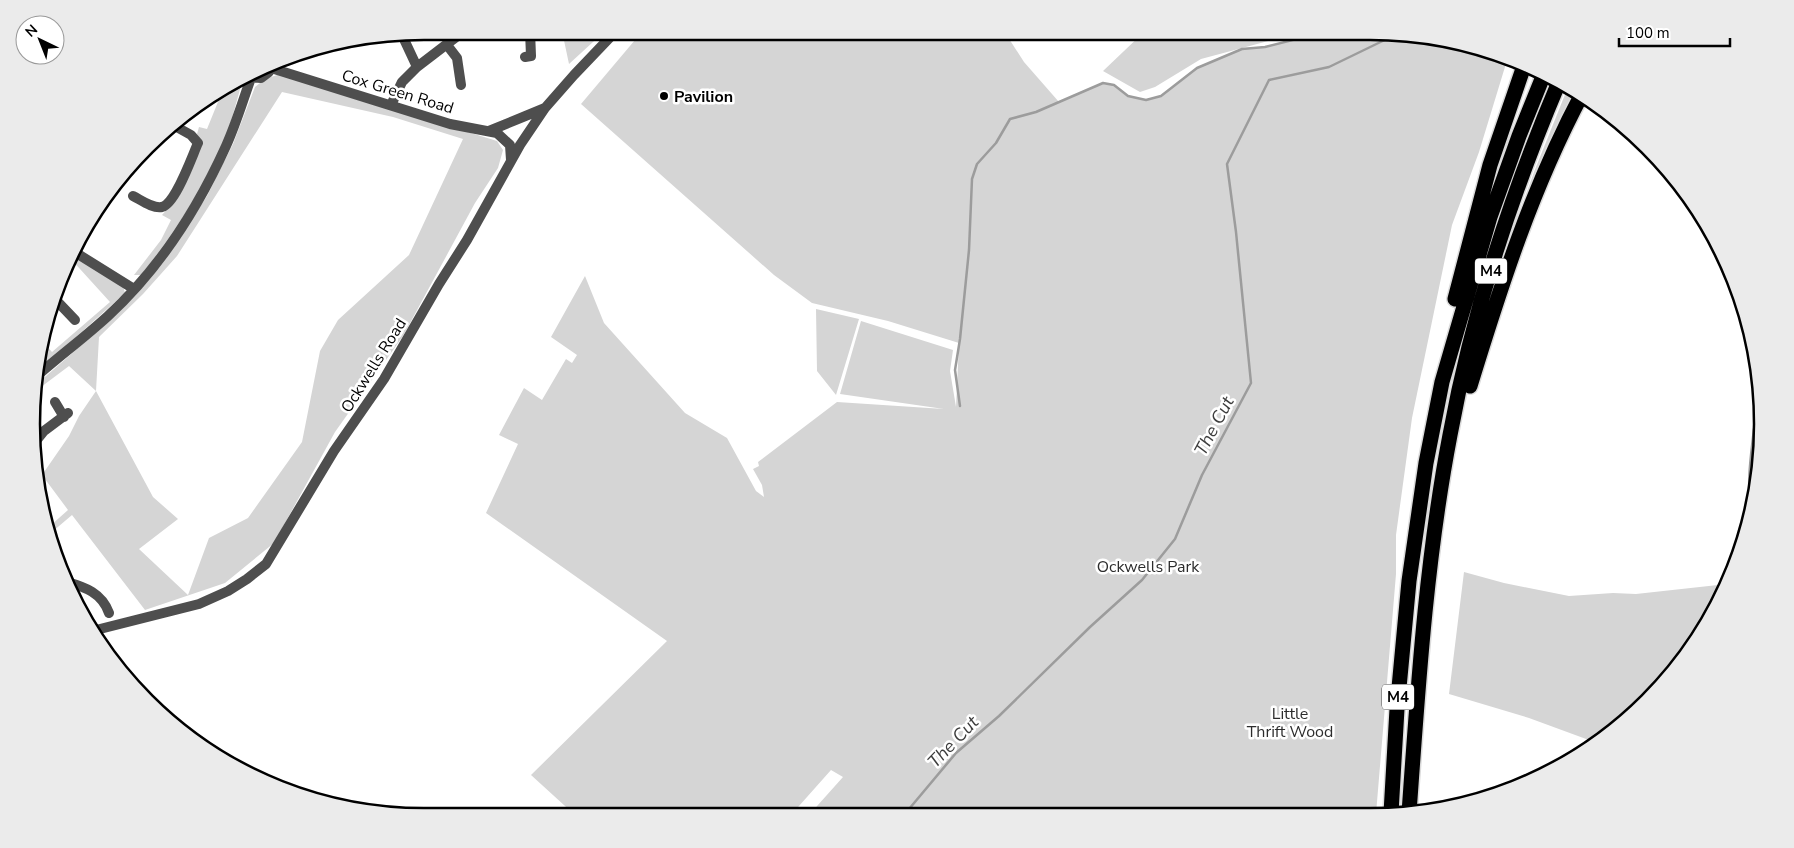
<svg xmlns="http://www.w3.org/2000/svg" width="1794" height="848" viewBox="0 0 1794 848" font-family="'Nunito Sans',sans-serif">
<rect width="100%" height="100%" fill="#fff"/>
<!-- green -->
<path fill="#d5d5d5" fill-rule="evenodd" d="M562 31H605L569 64Z
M649 31H1004L1024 62 1059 102 1103 83 1114 85 1128 96 1146 100 1161 96 1197 68 1242 49 1265 47 1328 31H1370L1447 39 1508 57 1479 152 1452 225 1412 418 1396 535V574L1376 814 809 815 843 777 831 770 791 815 576 816 531 775 667 641 486 513 518 444 499 435 524 388 542 400 566 359 572 363 577 355 551 337 585 276 604 323 685 413 727 438 756 491 764 497 762 485 753 469 759 466 758 462 837 402 944 409 840 394 861 321 953 350 950 371 956 407 959 343 888 321 812 303 774 275 581 104 635 40Z
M1145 31H1305L1201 59 1155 87 1140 92 1103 71Z
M280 74 497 141 503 150 498 168 475 203 403 336 335 432 274 543 225 583 145 610 72 515 52 532 50 526 68 510 42 475 69 436 79 416 96 391 69 366 37 390 38 383 108 322 174 247 207 196 233 144 255 87 265 79ZM282 92 393 117 463 139 409 255 338 320 320 351 302 442 248 518 209 538 188 595 139 549 178 519 153 497 96 391 99 337 143 294 177 256Z
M242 82C236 103 231 125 222 145 201 192 173 235 141 275H134L161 240 171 220 162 215 170 206 201 142 197 134 199 127 207 129 222 92Z
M1568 87 1577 92 1513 233 1534 172Z
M72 254 123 286 125 293 38 371 39 347 41 340 52 352 110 302 70 258Z
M816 309 859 319 836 395 817 371Z
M1464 572 1504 583 1569 596 1613 593 1636 594 1727 584 1681 663 1609 735 1597 743 1529 718 1449 694Z"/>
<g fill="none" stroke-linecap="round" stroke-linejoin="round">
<!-- stream -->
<path stroke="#9c9c9c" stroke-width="2.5" d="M960 406 955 370 960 339 969 250 972 179 977 164 996 143 1010 119 1036 112 1103 83 1114 85 1128 96 1146 100 1161 96 1197 68 1242 49 1265 47 1328 31
M1752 513C1746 485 1751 456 1754 429
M904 815 956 753 999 716 1090 627 1142 580 1175 539 1202 475 1251 383 1236 232 1227 164 1269 80 1329 67 1397 34"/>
<!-- highway casing -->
<g stroke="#dbdbdb" stroke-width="18">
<path id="highway" d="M1455 299 1490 165 1525 63
M1470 386C1501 285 1532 188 1582 94
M1391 813 1397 709 1409 581 1426 463 1442 382 1490 217 1519 136 1544 74
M1409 813C1418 687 1426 560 1450 435 1472 314 1511 195 1559 82"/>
</g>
<!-- minor -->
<path stroke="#4e4e4e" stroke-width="10" d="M402 35 417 67
M447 45 457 58 461 85
M525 57 531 56 530 31
M271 68 450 124 497 133 510 145 511 160
M250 77 261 78 269 72 271 66
M391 105 402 82 417 67 464 31
M489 131 545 108
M133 196C141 200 153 209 162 207 176 203 192 156 198 143L191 135 173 125
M73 251 134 289
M54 298 75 320
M38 375C61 355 85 337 108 316 159 269 198 208 226 146 236 124 243 100 251 78
M55 402 64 417
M36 441 44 431 68 413
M67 582C85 587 102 593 109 613
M92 631 199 604 228 591 247 579 266 564 334 451 384 379 439 284 467 240 520 145 545 108 574 75 616 31"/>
<!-- highway -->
<use href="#highway" stroke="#000" stroke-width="15"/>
</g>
<!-- markers -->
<circle fill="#000" stroke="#fff" stroke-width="2" cx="664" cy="96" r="5"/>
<g text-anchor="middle" stroke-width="5" stroke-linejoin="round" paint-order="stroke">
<!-- shield labels -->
<g fill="#fff" stroke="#4c4c4c" stroke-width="1">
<rect x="1475" y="258.5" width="32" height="25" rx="4"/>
<rect x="1382" y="684.5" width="32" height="25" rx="4"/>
</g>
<g font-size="15" font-weight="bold" fill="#000">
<text x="1491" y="276">M4</text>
<text x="1398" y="702">M4</text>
</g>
<!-- street labels -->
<g font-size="16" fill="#000" stroke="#fff">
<text transform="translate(398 91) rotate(17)" y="6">Cox Green Road</text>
<text transform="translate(373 365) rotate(-58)" y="6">Ockwells Road</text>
</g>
<!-- poi labels -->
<g font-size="16" font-weight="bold" fill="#000" stroke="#fff" text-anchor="start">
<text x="674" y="102">Pavilion</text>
</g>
<!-- park labels -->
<g font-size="16" fill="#2c2c2c" stroke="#fff">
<text x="1148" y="572">Ockwells Park</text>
<text x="1290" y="719">Little<tspan x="1290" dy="18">Thrift Wood</tspan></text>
</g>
<!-- water labels -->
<g font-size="18" font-style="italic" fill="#3d3d3d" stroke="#fff">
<text transform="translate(1214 426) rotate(-62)" y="6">The Cut</text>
<text transform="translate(953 742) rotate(-46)" y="6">The Cut</text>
</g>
</g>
<!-- crop -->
<path d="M0 0H1794V848H0ZM424 40H1370A384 384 0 0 1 1754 424V424A384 384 0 0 1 1370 808H424A384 384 0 0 1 40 424V424A384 384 0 0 1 424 40Z" fill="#ebebeb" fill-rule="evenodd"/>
<path fill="none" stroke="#000" stroke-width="2.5" d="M424 40H1370A384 384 0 0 1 1754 424V424A384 384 0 0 1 1370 808H424A384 384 0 0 1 40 424V424A384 384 0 0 1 424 40Z"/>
<!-- north arrow -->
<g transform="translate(40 40) rotate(317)"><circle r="24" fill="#ffffff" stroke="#999999"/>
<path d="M0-4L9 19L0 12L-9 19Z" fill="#000000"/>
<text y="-8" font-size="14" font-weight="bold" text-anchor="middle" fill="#000000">N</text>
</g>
<!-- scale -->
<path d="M1619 38v8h111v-8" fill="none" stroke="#000000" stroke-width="2.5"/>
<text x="1626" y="38" font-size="15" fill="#000000" stroke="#ffffff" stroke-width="4" paint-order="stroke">100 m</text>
</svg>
